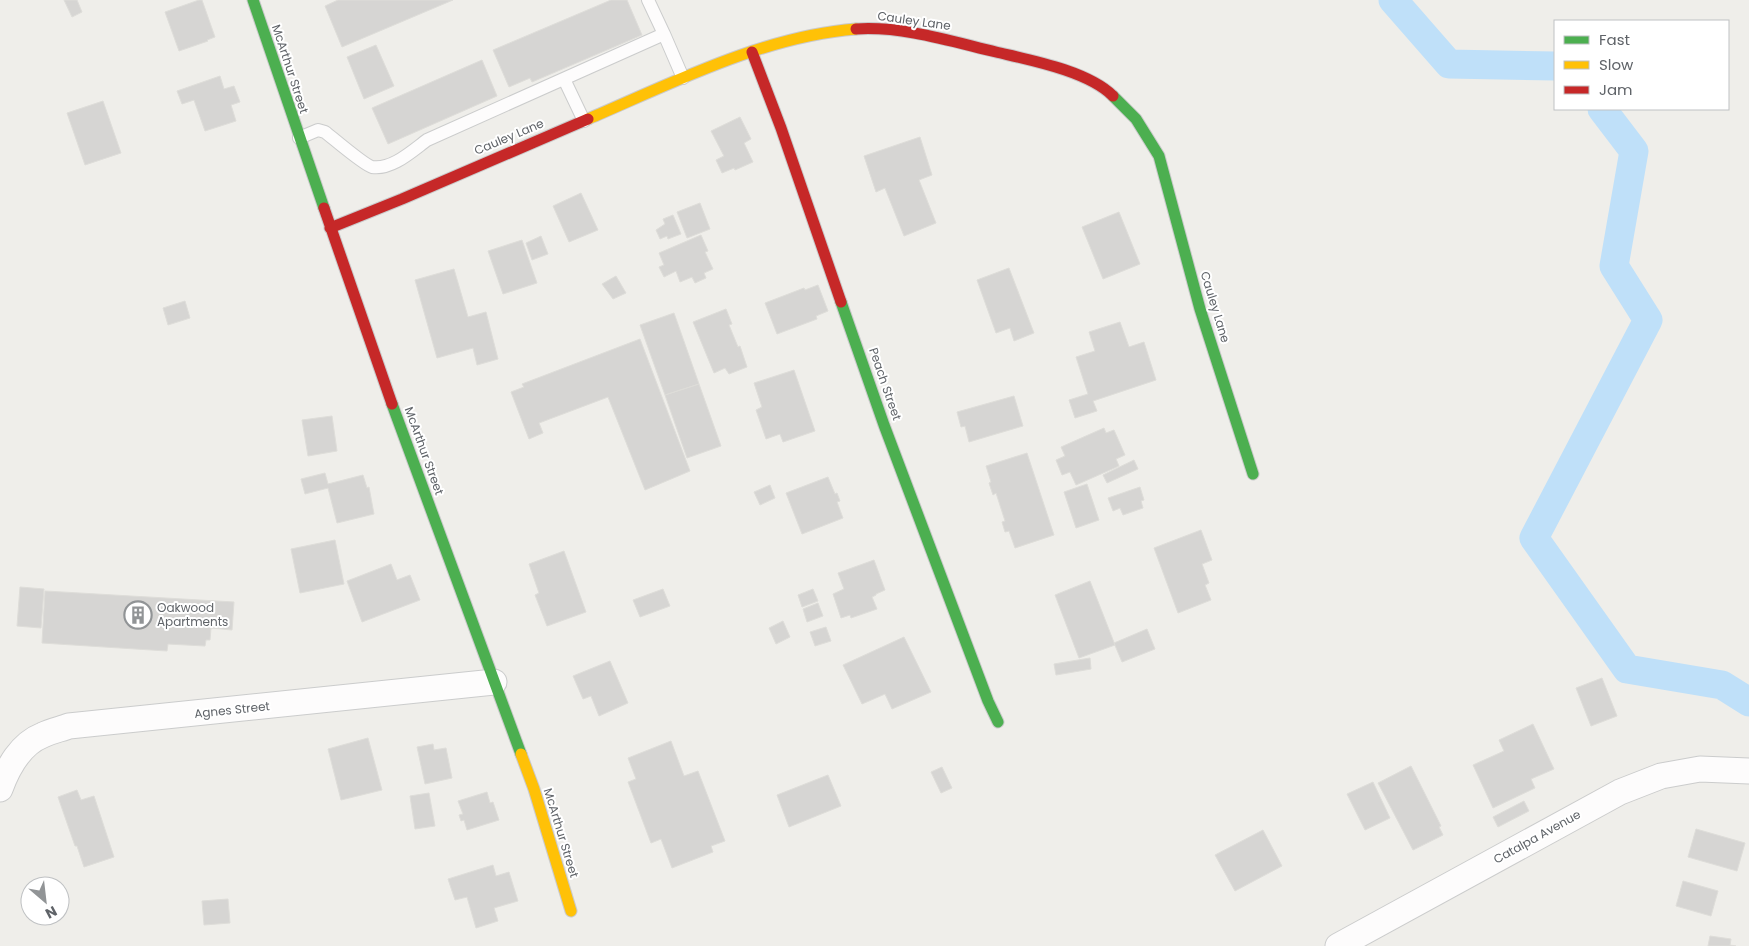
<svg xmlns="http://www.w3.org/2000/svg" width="1749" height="946" viewBox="0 0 1749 946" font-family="Poppins,sans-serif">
<rect width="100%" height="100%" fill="#efeeea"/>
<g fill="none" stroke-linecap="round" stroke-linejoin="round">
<!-- canal -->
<path stroke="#bfe0f9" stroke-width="29" d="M1393 0 1449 64 1555 66
M1602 109 1634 151 1614 266 1648 320 1534 538 1627 669 1722 685 1749 702"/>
</g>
<!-- building -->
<path fill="#d6d5d3" stroke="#deddd9" d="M64 0H77L82 12 72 17Z
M199 0H202L215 37 207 40 208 41 179 51 165 12Z
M338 0H453L342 47 325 6Z
M611 0H627L642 35 532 82 530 78 509 87 493 50Z
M376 45 394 86 364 99 347 57Z
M482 60 497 96 388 144 372 108Z
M220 76 224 89 234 86 240 102 231 105 236 121 205 131 194 100 182 104 177 91Z
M103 101 121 153 85 165 67 113Z
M740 117 751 139 744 143 753 162 735 170 734 168 722 173 716 160 724 156 711 131Z
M920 137 932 175 919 180 936 223 904 236 885 188 876 192 864 156Z
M581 193 598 230 569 242 553 206Z
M700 203 710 229 687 238 677 212Z
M1119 212 1140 264 1103 279 1082 227Z
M673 215 681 234 668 239 667 236 660 239 656 230 665 224 663 219Z
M701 235 708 251 705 252 713 269 704 273 706 278 695 283 692 277 680 282 676 271 664 277 659 267 664 265 659 253Z
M541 236 548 254 532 260 526 243Z
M522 240 537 283 503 294 488 251Z
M1009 268 1034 333 1014 341 1010 328 996 333 977 280Z
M454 269 468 317 486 312 498 359 477 365 473 348 437 358 415 280Z
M616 276 626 293 613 299 602 284Z
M818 285 828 311 816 316 817 319 777 334 765 303 804 288 805 290Z
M185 301 190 318 168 325 163 308Z
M726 309 732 324 729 325 738 347 740 346 747 367 729 374 725 368 714 373 693 322Z
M674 313 699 384 665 395 640 325Z
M1120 322 1129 347 1144 342 1156 380 1093 401 1097 411 1075 418 1069 400 1088 394 1076 357 1095 351 1089 332Z
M640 339 690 471 645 490 608 397 539 423 543 433 529 439 511 392 524 387 522 384Z
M794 370 815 431 783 442 780 434 766 439 756 410 762 407 754 383Z
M699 384 721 446 687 458 665 395Z
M1014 396 1023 426 969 442 965 426 961 427 957 412Z
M332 416 337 451 308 456 302 420Z
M1104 428 1106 433 1114 430 1125 455 1116 459 1119 466 1076 485 1070 472 1062 475 1056 460 1065 456 1061 447Z
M1027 453 1054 535 1015 548 1009 531 1005 532 1002 522 1005 521 996 493 993 495 989 483 991 482 986 466Z
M1134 460 1138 469 1107 483 1103 475Z
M325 473 328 484 363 475 367 488 369 487 374 514 337 523 328 488 305 494 301 479Z
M828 477 835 494 837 493 840 501 837 502 843 518 802 534 786 493Z
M1087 484 1099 520 1076 528 1064 492Z
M770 485 775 498 760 505 754 492Z
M1140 487 1144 500 1141 501 1143 508 1123 515 1120 508 1113 511 1108 498Z
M1201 530 1212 560 1202 564 1209 583 1205 585 1211 600 1178 613 1154 548Z
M335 540 344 584 300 593 291 549Z
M564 551 586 612 547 626 535 595 539 593 529 564Z
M874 560 885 590 876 594V595L872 597 877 609 851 618 850 615 841 618 833 594 844 589 838 573Z
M391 564 397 580 410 575 420 600 362 622 347 581Z
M1090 581 1115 645 1079 658 1055 595Z
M20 587 44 589 41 628 17 626Z
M663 589 670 606 640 617 633 600Z
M813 589 818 601 802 607 798 595Z
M45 591 234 602 232 630 211 628 210 640H206L205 646 168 644 167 651 42 643Z
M818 603 823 616 807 622 803 609Z
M783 621 790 637 776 644 769 628Z
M826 627 831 641 815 646 810 632Z
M1147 629 1155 649 1122 662 1114 643Z
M904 637 931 692 892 709 885 694 862 704 843 665Z
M1090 658 1091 669 1056 675 1054 664Z
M610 661 628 703 599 716 591 696 583 699 573 676Z
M1602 678 1617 716 1591 726 1576 688Z
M1533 724 1554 769 1531 779 1535 788 1493 808 1473 765 1504 751 1499 740Z
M368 738 382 790 341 800 328 749Z
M671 741 684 776 698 771 725 841 711 846 713 852 672 868 661 839 651 843 628 782 636 779 628 758Z
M433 744 434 750 446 748 452 778 425 784 417 747Z
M1411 766 1441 826 1439 827 1443 835 1413 850 1378 783Z
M942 767 952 788 941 793 931 772Z
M828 775 841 806 789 827 777 795Z
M1373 782 1390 818 1365 830 1347 794Z
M77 790 81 800 94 796 114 857 84 867 77 846H75L58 797Z
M487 792 490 803 493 802 499 820 467 830 464 820 461 821 459 815 463 814 458 801Z
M429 793 435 826 415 829 410 796Z
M1524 801 1529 811 1498 827 1493 817Z
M1696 829 1745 843 1737 871 1688 857Z
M1263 830 1282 866 1235 891 1215 855Z
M493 865 496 876 509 872 518 901 494 908 498 921 476 928 467 897 455 900 448 879Z
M1683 881 1718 891 1711 916 1676 906Z
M228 899 230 923 204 925 202 901Z
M1710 936 1731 939 1730 945 1736 946H1708Z"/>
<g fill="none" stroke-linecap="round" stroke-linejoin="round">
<!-- lane casing -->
<g stroke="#cbcccc" stroke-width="14">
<path id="lane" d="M648 0 664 34
M564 79 584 121
M299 138 318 130 325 132C334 139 364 165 372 167 392 170 412 151 427 140L664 34 683 78"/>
</g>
<!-- street casing -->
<g stroke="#cbcccc" stroke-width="27">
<path id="street" d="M0 789C8 767 20 744 43 735 51 731 61 729 69 726L494 682
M1338 946 1620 792 1661 776 1700 769 1749 771"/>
</g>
<!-- fast casing -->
<g stroke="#cacacb" stroke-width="13">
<path id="fast" d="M253 0 324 208
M1113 96 1136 119 1159 156 1200 309 1253 474
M841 302 884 425 988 701 998 722
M392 404 521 754"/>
</g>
<!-- slow casing -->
<g stroke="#cacacb" stroke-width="13">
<path id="slow" d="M588 119C672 83 764 36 856 29
M521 754 534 789 571 911"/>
</g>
<!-- jam casing -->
<g stroke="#cacacb" stroke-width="13">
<path id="jam" d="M856 29C903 26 950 41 996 52 1030 60 1088 71 1113 96
M752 52 781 128 841 302
M324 208 392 404
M330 228 402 199 588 119"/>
</g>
<!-- lane -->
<use href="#lane" stroke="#fdfcfc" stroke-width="12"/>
<!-- street -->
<use href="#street" stroke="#fdfcfc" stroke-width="25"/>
<!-- fast -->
<use href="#fast" stroke="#4caf50" stroke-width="11"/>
<!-- slow -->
<use href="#slow" stroke="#ffc107" stroke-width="11"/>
<!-- jam -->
<use href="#jam" stroke="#c62828" stroke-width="11"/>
</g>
<!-- icons -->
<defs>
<g id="building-ring" transform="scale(1.4375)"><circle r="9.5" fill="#fff" stroke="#919496" stroke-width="1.5"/><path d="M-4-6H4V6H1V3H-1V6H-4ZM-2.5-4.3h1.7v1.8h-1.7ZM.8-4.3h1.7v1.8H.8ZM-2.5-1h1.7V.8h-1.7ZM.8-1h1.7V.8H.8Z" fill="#919496"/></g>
</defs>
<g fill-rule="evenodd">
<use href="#building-ring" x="138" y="615"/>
</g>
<g text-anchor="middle" stroke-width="4" stroke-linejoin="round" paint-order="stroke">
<!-- street labels -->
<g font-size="12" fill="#5f6368" stroke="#fff">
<text transform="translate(914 21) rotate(8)" y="4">Cauley Lane</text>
<text transform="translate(290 69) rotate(72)" y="4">McArthur Street</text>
<text transform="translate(509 137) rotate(-23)" y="4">Cauley Lane</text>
<text transform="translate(1215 307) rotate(73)" y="4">Cauley Lane</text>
<text transform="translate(885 384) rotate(71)" y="4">Peach Street</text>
<text transform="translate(424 451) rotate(70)" y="4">McArthur Street</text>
<text transform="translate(232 710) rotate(-6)" y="4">Agnes Street</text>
<text transform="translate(561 833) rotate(73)" y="4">McArthur Street</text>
<text transform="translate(1537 837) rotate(-29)" y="4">Catalpa Avenue</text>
</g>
<!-- poi labels -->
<g font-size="12" fill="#5f6368" stroke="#fff" text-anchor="start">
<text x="157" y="612">Oakwood<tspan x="157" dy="14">Apartments</tspan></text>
</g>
</g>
<!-- legend -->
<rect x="1554" y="20" width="175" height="90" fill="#ffffff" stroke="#bfc1c3"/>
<rect x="1564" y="36" width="25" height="8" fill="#4caf50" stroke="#bfc1c3"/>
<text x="1599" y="45" font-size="15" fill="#5f6368">Fast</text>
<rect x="1564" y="61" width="25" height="8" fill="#ffc107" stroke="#bfc1c3"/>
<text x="1599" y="70" font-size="15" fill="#5f6368">Slow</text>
<rect x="1564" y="86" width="25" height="8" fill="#c62828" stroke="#bfc1c3"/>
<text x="1599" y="95" font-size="15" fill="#5f6368">Jam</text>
<!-- north arrow -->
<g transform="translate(45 901) rotate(152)"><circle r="24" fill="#ffffff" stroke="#bfc1c3"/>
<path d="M0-4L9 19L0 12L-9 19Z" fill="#919496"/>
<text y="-8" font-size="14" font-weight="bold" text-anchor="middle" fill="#5f6368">N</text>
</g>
</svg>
